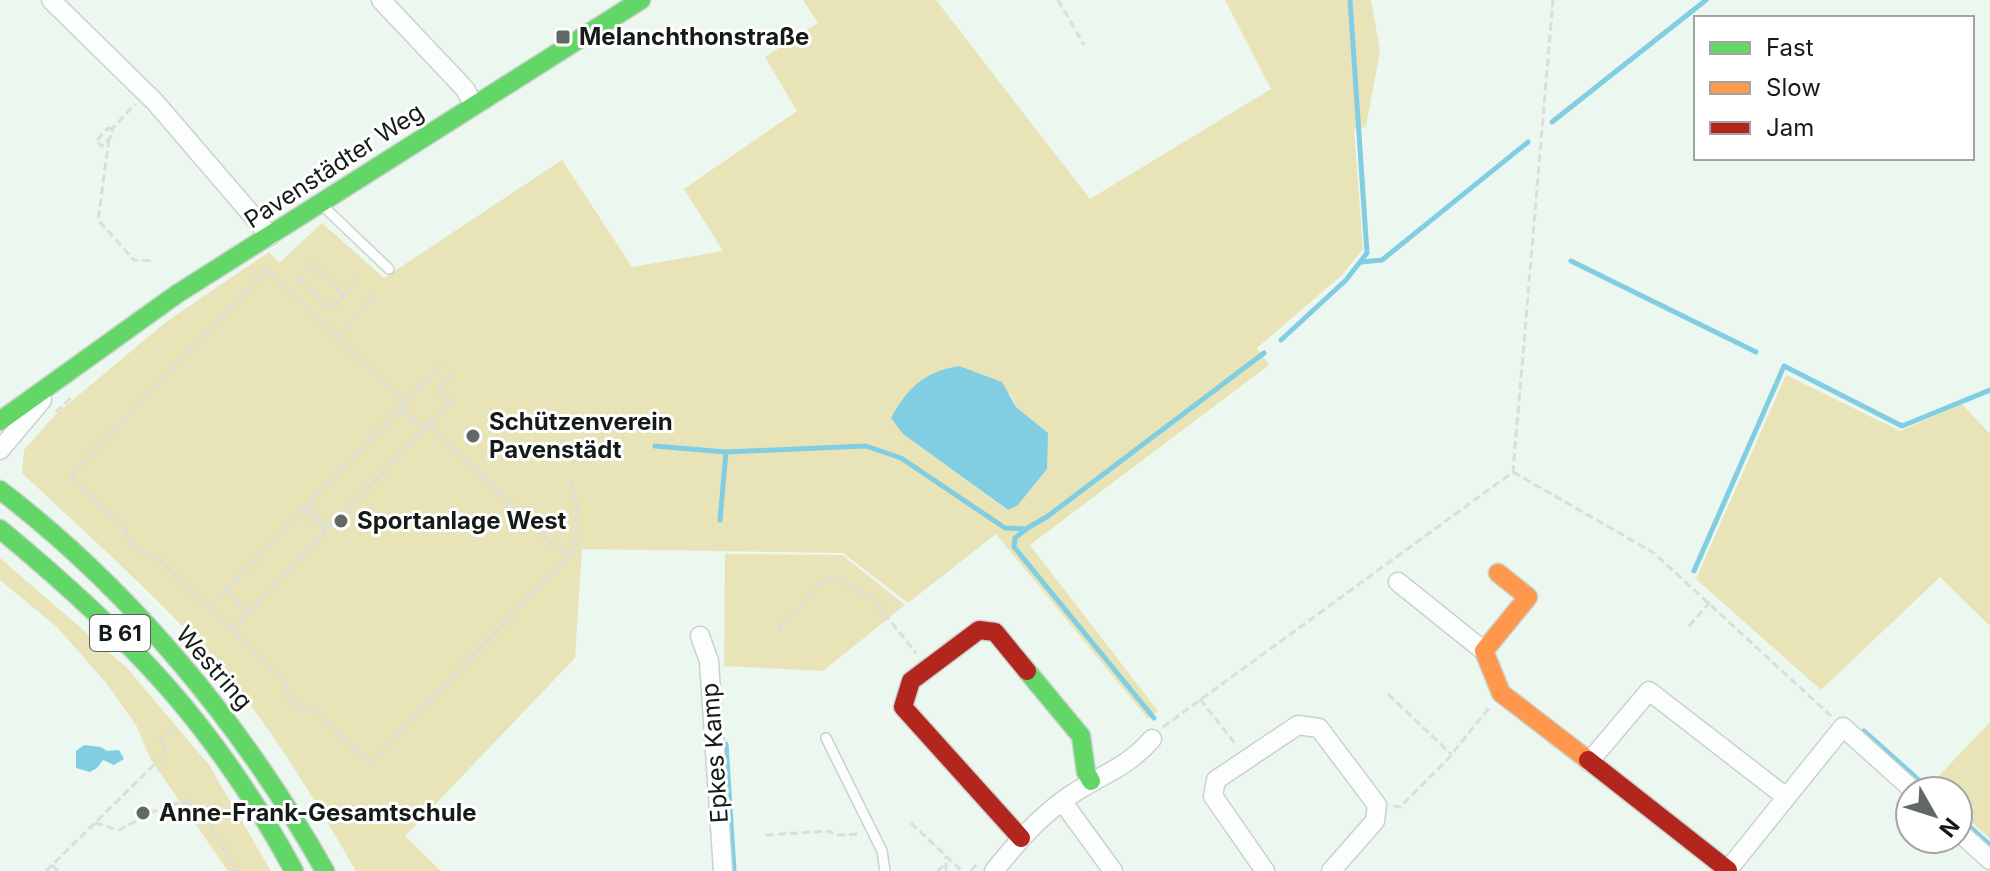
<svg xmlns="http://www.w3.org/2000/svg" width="1990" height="871" viewBox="0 0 1990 871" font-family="Inter,sans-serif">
<rect width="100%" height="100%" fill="#ecf7f0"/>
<!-- green -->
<path fill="#e9e4b8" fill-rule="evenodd" d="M803 0H936L1090 199 1271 89 1225 0H1371L1380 51 1366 127 1354 129 1363 249 1342 275 1257 348 1269 365 1030 545 1158 711 1148 719 996 534 908 603 843 553 582 549 575 658 405 836 441 871H356C322 813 289 756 248 702 183 618 99 546 22 473L24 450 56 414 166 322 269 252 279 263 322 223 384 278 562 160 632 267 723 251 684 189 797 111 765 57 818 23ZM959 366 1011 395 1016 407 1048 433 1007 510 903 434 891 418Z
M1786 375 1900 431 1962 404 1990 434V626L1940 577 1821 690 1696 579Z
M725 554 842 555 905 605 823 671 724 666Z
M0 558 127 668 209 765 271 871H228L151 760 136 725 107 684 57 627 0 580Z
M1990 722V839L1958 810V791H1937L1930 785Z"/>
<!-- water -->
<path fill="#81cee3" d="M959 366 1002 382 1016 407 1048 433 1047 469 1017 506 1008 510 903 434 891 418C908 387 924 372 959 366Z
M84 745 101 747 107 751 119 750 124 759 114 765 103 760 97 768 90 772 76 768V751Z"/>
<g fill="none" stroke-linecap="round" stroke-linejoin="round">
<!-- stream -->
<path stroke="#81cee3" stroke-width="5" d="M1552 122 1706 0
M1571 261 1756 352
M1362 262 1382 260 1528 142
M1281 340 1346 280 1367 253 1350 0
M655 446 726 452 866 446 901 458 1005 528 1026 529 1048 516 1264 353
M720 520 726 452
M1025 530 1015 538 1014 547 1154 718
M1694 571 1784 366 1902 426 1990 390
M1864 731 1931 791
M726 744 734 871
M1958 816 1990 845"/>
<!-- lane casing -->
<g stroke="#cad2cd" stroke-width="12">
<path id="lane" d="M323 206 389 269
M826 738 882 851 885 871"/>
</g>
<!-- street casing -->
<g stroke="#cad2cd" stroke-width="21">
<path id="street" d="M51 0 155 102 270 236
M381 0 465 89 474 105
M0 450 42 400
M1398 582 1484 651
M700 636 709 661 723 871
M1589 762 1649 691 1786 797
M1062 801 1113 871
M1958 831 1990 860
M994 871C1015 845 1037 819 1065 799 1098 775 1124 771 1152 739
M1265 871 1213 796 1216 780 1298 725 1319 728 1377 805 1375 821 1331 871
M1727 871 1843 727 1914 791"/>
</g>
<!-- fast casing -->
<g stroke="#cad2cd" stroke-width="21">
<path id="fast" d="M0 421 177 294 641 0
M0 490C132 591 244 727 325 871
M0 529C128 635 214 723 294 871
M1027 671 1081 736 1086 772 1091 781"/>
</g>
<!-- slow casing -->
<g stroke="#cad2cd" stroke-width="21">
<path id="slow" d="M1498 573 1528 597 1484 651 1501 693 1588 760"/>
</g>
<!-- jam casing -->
<g stroke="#cad2cd" stroke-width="21">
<path id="jam" d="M1588 760 1728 870
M1021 838 903 707 911 681 979 630 995 632 1027 671"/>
</g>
<!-- path -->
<path stroke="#dadedc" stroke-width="3" stroke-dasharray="8 4" stroke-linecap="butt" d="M1058 0 1084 45
M112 129 108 128 96 141 102 146 113 134 112 129 135 104
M109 139 98 220 134 260 154 261
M311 264 344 295
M298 278 331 309 358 279
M337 337 375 295
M406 403 267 270 70 476 125 529C129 546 138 554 155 556L285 682 286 694 301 708 314 709 370 763 575 549 577 508 570 481
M401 408 424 429
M56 412 71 398
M428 425 567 557
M1513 472 1654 553 1831 716
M306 506 330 528
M303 510 326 532
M226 590 249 612
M209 608 445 361
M1689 626 1710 602
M231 630 451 401 438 389 455 370
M781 632 779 625 799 610 817 585 834 578 872 598 916 653
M1388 694 1451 754
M1200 699 1237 746
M1163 727 1513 472 1553 0
M1393 806 1400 807 1447 760 1489 708
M95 823 119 830 162 807 188 801 209 823 237 871
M911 823 962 871
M766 835 828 831 838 835 861 834
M52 865 58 871
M46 871 166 753 161 738 175 730
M937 871 946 864
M946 871V856
M971 871 977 864"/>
<!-- lane -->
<use href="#lane" stroke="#fcfefd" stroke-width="9"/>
<!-- street -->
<use href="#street" stroke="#fcfefd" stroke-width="18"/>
<!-- fast -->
<use href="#fast" stroke="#63d668" stroke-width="18"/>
<!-- slow -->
<use href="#slow" stroke="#ff974d" stroke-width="18"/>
<!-- jam -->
<use href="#jam" stroke="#b3261e" stroke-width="18"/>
</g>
<!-- markers -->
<g fill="#606964" stroke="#fff" stroke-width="3">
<rect x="555" y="29" width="16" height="16" rx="4"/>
<circle cx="473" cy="436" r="8"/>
<circle cx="341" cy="521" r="8"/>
<circle cx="143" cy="813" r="8"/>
</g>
<g text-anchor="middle" stroke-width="6" stroke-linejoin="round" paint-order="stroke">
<!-- shield labels -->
<rect fill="#fff" stroke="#5b605d" stroke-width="2" x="90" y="615" width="60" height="36" rx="6"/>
<g font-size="22" font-weight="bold" fill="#151c18">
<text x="120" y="641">B 61</text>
</g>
<!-- poi labels -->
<g font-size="24" font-weight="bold" fill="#151c18" stroke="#fff" text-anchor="start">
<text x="579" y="45">Melanchthonstraße</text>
<text x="489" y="430">Schützenverein<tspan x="489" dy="28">Pavenstädt</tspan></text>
<text x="357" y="529">Sportanlage West</text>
<text x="159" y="821">Anne-Frank-Gesamtschule</text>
</g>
<!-- street labels -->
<g font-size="24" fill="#151c18" stroke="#fff">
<text transform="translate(334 166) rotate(-33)" y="8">Pavenstädter Weg</text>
<text transform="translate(214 668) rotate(49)" y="8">Westring</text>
<text transform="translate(715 753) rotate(-94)" y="8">Epkes Kamp</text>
</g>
</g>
<!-- legend -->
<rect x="1694" y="16" width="280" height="144" fill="#ffffff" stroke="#a1a4a3" stroke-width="2"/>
<rect x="1710" y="42" width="40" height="12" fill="#63d668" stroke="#a1a4a3" stroke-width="2"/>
<text x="1766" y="56" font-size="24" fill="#151c18">Fast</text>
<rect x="1710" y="82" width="40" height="12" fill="#ff974d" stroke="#a1a4a3" stroke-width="2"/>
<text x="1766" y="96" font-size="24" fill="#151c18">Slow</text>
<rect x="1710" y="122" width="40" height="12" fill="#b3261e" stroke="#a1a4a3" stroke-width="2"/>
<text x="1766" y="136" font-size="24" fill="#151c18">Jam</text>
<!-- north arrow -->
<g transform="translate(1934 815) rotate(129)"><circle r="38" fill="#ffffff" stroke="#a1a4a3" stroke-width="2"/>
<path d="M0-6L14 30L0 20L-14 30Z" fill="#606964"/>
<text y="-12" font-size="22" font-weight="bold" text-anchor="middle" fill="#151c18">N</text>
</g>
</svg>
